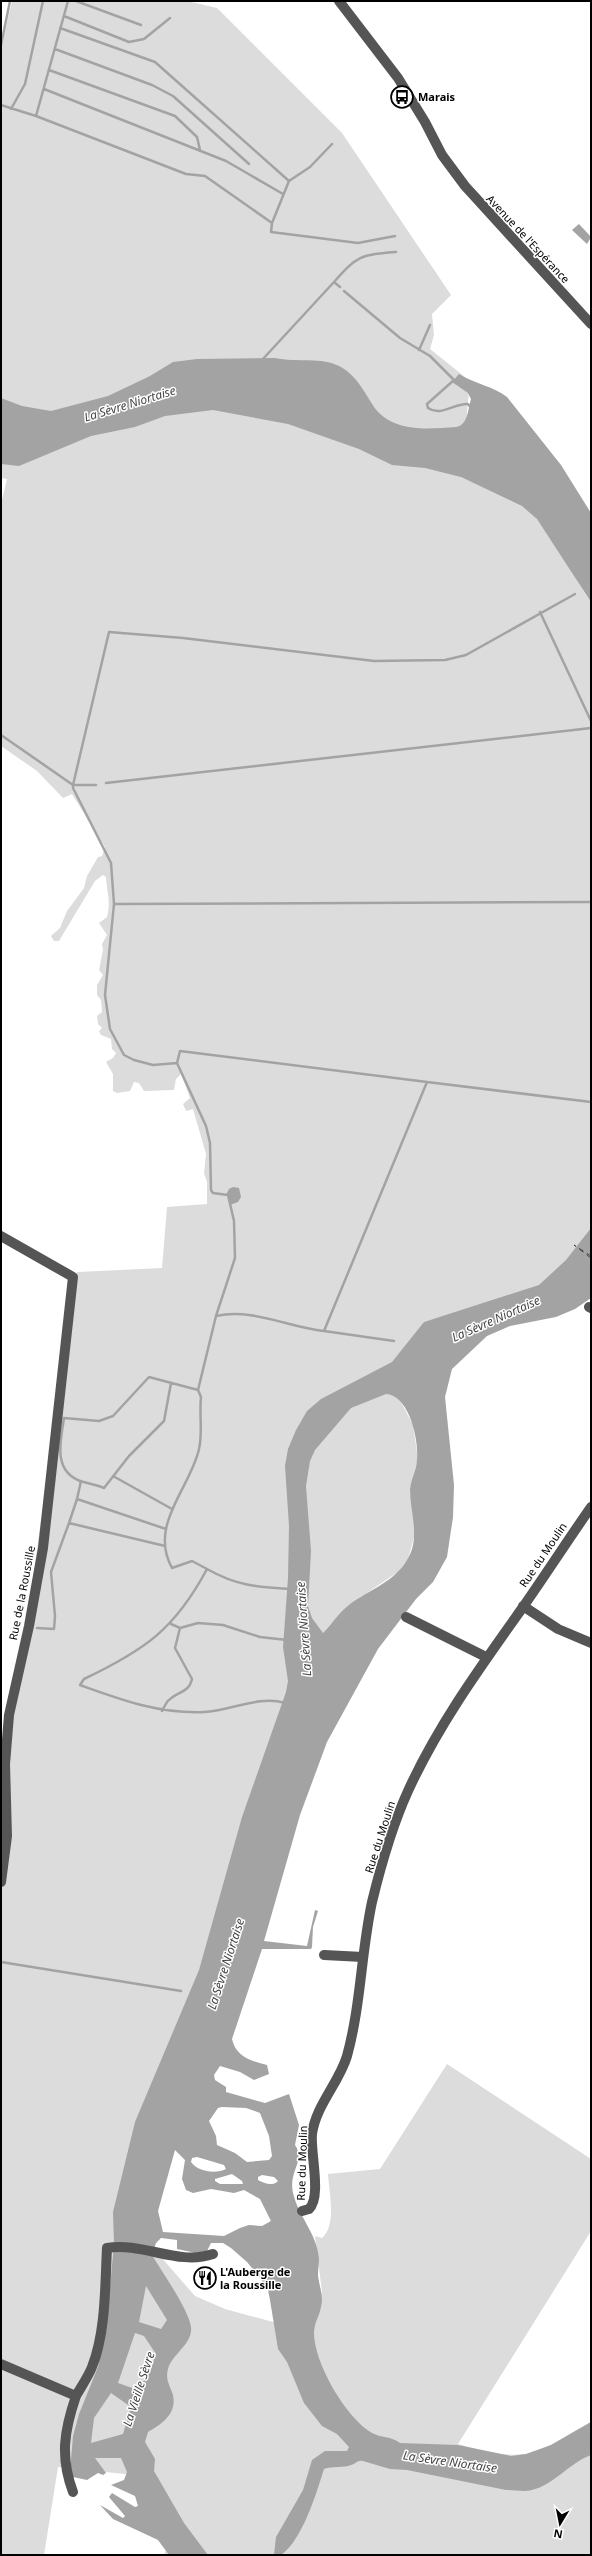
<svg xmlns="http://www.w3.org/2000/svg" width="592" height="2556" viewBox="0 0 592 2556" font-family="'Noto Sans',sans-serif">
<rect width="100%" height="100%" fill="#fff"/>
<!-- green -->
<path fill="#dcdcdc" d="M12 1H187L217 8 342 133 451 295 432 314 434 335 430 349 470 381 461 477C481 486 504 493 522 505 548 523 572 575 591 602V1234L566 1280 424 1322 400 1400 413 1425 418 1459 410 1488 415 1534 408 1559 398 1572 346 1607 323 1633H321L149 2143 153 2248 195 2296 225 2309 273 2322 314 2321 322 2292 315 2236 322 2238C337 2225 329 2192 328 2174L380 2169 447 2064 591 2159V2231L458 2444C482 2451 513 2460 537 2451 556 2444 573 2431 591 2422V2555H164L170 2540 134 2475 58 2467 44 2555H1V1763L27 1625 56 1407 69 1280 78 1272 162 1268 167 1207 207 1204V1182L204 1173 206 1154 193 1109 186 1111 183 1104 190 1098 181 1074 176 1079 174 1090 144 1091 139 1083 134 1082 130 1091 117 1093 113 1091V1074L106 1062 113 1058 116 1053 112 1049 111 1039 101 1035 99 1031 102 1028 98 1024 97 1016 102 1012 101 1000 97 995V985L103 975 99 970 103 950 102 944 107 935 99 923 107 917C111 902 107 892 106 877L103 875 95 881 59 941H54L51 936 60 928 67 911 84 888 87 876 98 857 102 856 105 847 72 794 63 798 37 771 1 746V504L7 479 1 478V49Z"/>
<!-- water -->
<path fill="#a3a3a3" fill-rule="evenodd" d="M579 224 591 237 587 244 572 230Z
M275 358C296 363 322 356 341 367 356 375 365 393 374 407 393 433 428 429 456 427 468 425 468 409 471 399L468 393 452 382 459 374C475 384 493 386 507 397L561 465 591 513V602L537 519 522 506 461 477 425 468 392 465 359 449 288 424 213 410 165 416 135 427 91 436 19 466 1 464V398L22 406 51 411 108 396 150 376 173 362 197 359Z
M233 1187 239 1188 241 1197 238 1202 230 1205 228 1195H226L229 1189Z
M591 1228V1298L575 1309 556 1317 510 1326 487 1336 452 1369 445 1397 454 1485 453 1517 447 1557 433 1582 416 1599 378 1649 327 1742 300 1815 264 1941 307 1946 315 1910 318 1911 313 1927 312 1947 311 1949H262L232 2039C236 2057 251 2061 267 2065L269 2074 254 2080 240 2072 220 2066 214 2075 215 2080 226 2087V2092L265 2103 289 2094 299 2125 295 2145C306 2161 288 2171 293 2193 299 2218 317 2233 319 2259 319 2264 318 2269 318 2275 319 2286 324 2296 321 2307 319 2317 314 2323 314 2333 314 2363 346 2418 372 2433 381 2438 391 2436 400 2443L458 2445 511 2456 526 2454 551 2445 591 2422V2455C569 2463 554 2485 532 2490 524 2492 514 2490 506 2490L407 2470 390 2469 363 2461C357 2460 356 2464 351 2465 343 2468 333 2466 324 2469 316 2494 303 2539 281 2555H274L276 2537 303 2490 312 2460 325 2451H347L349 2447 337 2434 322 2426 304 2403 287 2362 278 2349 270 2300 268 2290 260 2278 247 2262 231 2248 223 2243H211L207 2251 196 2253 177 2249V2240L161 2238 156 2243 152 2255C162 2272 189 2310 191 2327 193 2344 172 2354 168 2369 165 2380 170 2385 173 2395 177 2414 162 2424 148 2432L145 2442 155 2459 154 2471 184 2523 208 2555H169L158 2540 113 2519 100 2505 123 2518 125 2516 109 2497 112 2493 135 2507 138 2506 135 2496 111 2485 124 2480 127 2472 121 2458H95L106 2473 103 2475 98 2473 87 2480 73 2477 70 2471 73 2436 79 2414 98 2367 107 2320 114 2244 113 2212 135 2122 199 1970 242 1817 286 1692 288 1681 283 1647 288 1578 289 1526 285 1466 288 1449 296 1430 307 1411 321 1399 392 1362 424 1322 539 1285 566 1260ZM386 1394C409 1395 419 1440 417 1459 417 1469 411 1479 410 1489 410 1513 421 1538 407 1560 394 1582 369 1590 350 1604 340 1611 332 1624 323 1633L312 1618 308 1606 311 1551 306 1486 310 1461 315 1450 351 1408ZM222 2107 246 2108 260 2113 269 2136 272 2156 269 2160 247 2162 235 2153 217 2145 216 2136 209 2121 218 2108ZM175 2150 185 2160 182 2179 186 2190 193 2193 211 2189 234 2193 244 2190 260 2199 271 2221 262 2226 249 2225 240 2228 224 2236 163 2232 158 2211ZM197 2157 224 2165 226 2169C216 2174 198 2172 191 2162L192 2158ZM232 2174 242 2181 243 2184H220L215 2181V2179ZM262 2175 274 2177 278 2181C272 2187 264 2183 258 2180V2177ZM146 2286 167 2320 161 2329 139 2322ZM135 2333 144 2336 156 2354 151 2369 138 2390 118 2383ZM111 2393 131 2407 123 2434 91 2443 94 2418Z"/>
<g fill="none" stroke-linecap="round" stroke-linejoin="round">
<!-- stream -->
<path stroke="#a3a3a3" stroke-width="2.5" d="M76 1 141 25
M64 16 129 42 144 39 170 18
M60 28 155 62 289 181 272 223
M1 45 10 1
M55 49 152 85 173 96 249 164
M49 70 175 116 197 137 200 150
M44 89 226 161 283 194
M1 105 36 116 186 174 205 176 272 223 271 232 358 243 395 236
M11 109 25 84 43 1
M36 116 68 1
M289 181 310 167 332 144
M340 287 334 282C358 255 360 255 396 252
M344 291 400 338 430 356 455 381
M419 350 430 325
M262 360 334 282
M454 380 427 404 428 408C441 417 454 403 468 404L471 408
M540 612 591 721
M1 735 73 785 109 632 183 638 374 661 445 660 466 655 575 594
M106 783 591 728
M96 785H73V788L111 863 114 904 105 995 110 1029 124 1055 134 1060 153 1065 177 1063
M114 904 591 902
M324 1331C287 1327 253 1308 216 1316L235 1258 234 1221 228 1195 213 1193 211 1190 210 1143 206 1126 177 1063 180 1051 427 1082
M394 1341 324 1331 427 1082 591 1102
M171 1383 164 1421 129 1456 104 1488C96 1485 87 1483 80 1481 52 1470 61 1440 64 1418L99 1421 113 1416 149 1377 198 1390 216 1316
M198 1390 201 1397C199 1414 203 1432 199 1449 191 1487 148 1525 172 1568L192 1561 207 1569C175 1629 145 1650 84 1679L80 1685C122 1700 159 1714 204 1712 230 1711 259 1695 285 1703
M113 1476 172 1509
M81 1481 77 1499 166 1529
M77 1499 69 1523 165 1546
M207 1569C237 1586 257 1587 291 1589
M171 1624 180 1628 198 1623 223 1625 260 1637 287 1640
M37 1628 54 1629 55 1616 51 1572 69 1523
M162 1711C164 1708 166 1702 169 1700 178 1691 189 1693 192 1679L175 1648 180 1628
M1 1962 181 1991"/>
<!-- ferry -->
<path stroke="#444" stroke-width="1" stroke-dasharray="5 4" stroke-linecap="butt" d="M591 1256 574 1245 591 1258"/>
<!-- minor -->
<path stroke="#555" stroke-width="10" d="M339 1 398 78 425 122 442 155 465 186 591 324
M1 1236 73 1277 43 1548 29 1626 9 1715 5 1764 7 1836 1 1882
M589 1307 591 1308
M523 1606 558 1629 591 1643
M406 1617 486 1657
M324 1955 363 1957
M302 2211 309 2209C322 2197 310 2152 312 2134 316 2105 339 2083 347 2056 361 2005 361 1953 372 1902 381 1865 392 1826 408 1791 438 1725 481 1666 523 1607 546 1574 568 1540 591 1507
M1 2364 76 2396C81 2387 88 2377 92 2367 106 2332 105 2285 107 2248 143 2242 178 2266 213 2254
M73 2492C60 2457 64 2431 76 2396"/>
</g>
<!-- icons -->
<defs>
<g id="bus-ring" transform="scale(1.15)"><circle r="9.5" fill="#fff" stroke="#000" stroke-width="1.5"/><path d="M-5-6H5V4H4V6H2V4H-2V6H-4V4H-5ZM-3.5-4V0h7V-4ZM-3.5 1.2v1.5H-2V1.2ZM2 1.2v1.5H3.5V1.2Z" fill="#000"/></g>
<g id="restaurant-ring" transform="scale(1.15)"><circle r="9.5" fill="#fff" stroke="#000" stroke-width="1.5"/><path d="M-5-6h1v4h1v-4h1v4h1v-4h1v5L-1.5 .5V6h-2V.5L-5-1ZM5-6V6H3V1.5H1.5Q1.5-4 5-6Z" fill="#000"/></g>
</defs>
<g fill-rule="evenodd">
<use href="#bus-ring" x="402" y="97"/>
<use href="#restaurant-ring" x="205" y="2278"/>
</g>
<g text-anchor="middle" stroke-width="3" stroke-linejoin="round" paint-order="stroke">
<!-- poi labels -->
<g font-size="11" font-weight="bold" fill="#000" stroke="#fff" text-anchor="start">
<text x="418" y="101">Marais</text>
<text x="220" y="2276">L'Auberge de<tspan x="220" dy="13">la Roussille</tspan></text>
</g>
<!-- street labels -->
<g font-size="11" fill="#000" stroke="#fff">
<text transform="translate(528 239) rotate(47)" y="4">Avenue de l'Espérance</text>
<text transform="translate(543 1555) rotate(-56)" y="4">Rue du Moulin</text>
<text transform="translate(22 1593) rotate(-79)" y="4">Rue de la Roussille</text>
<text transform="translate(380 1837) rotate(-72)" y="4">Rue du Moulin</text>
<text transform="translate(302 2163) rotate(-88)" y="4">Rue du Moulin</text>
</g>
<!-- water labels -->
<g font-size="12" font-style="italic" fill="#444" stroke="#fff">
<text transform="translate(130 404) rotate(-17)" y="4">La Sèvre Niortaise</text>
<text transform="translate(496 1319) rotate(-24)" y="4">La Sèvre Niortaise</text>
<text transform="translate(304 1629) rotate(-94)" y="4">La Sèvre Niortaise</text>
<text transform="translate(226 1964) rotate(-72)" y="4">La Sèvre Niortaise</text>
<text transform="translate(139 2389) rotate(-72)" y="4">La Vieille Sèvre</text>
<text transform="translate(450 2462) rotate(8)" y="4">La Sèvre Niortaise</text>
</g>
</g>
<!-- border -->
<rect width="592" height="2556" fill="none" stroke="#000000" stroke-width="4"/>
<!-- north arrow -->
<g transform="translate(560 2524) rotate(190)" stroke="#ffffff" stroke-width="3" paint-order="stroke">
<path d="M0-3L7 15L0 10L-7 15Z" fill="#000000"/>
<text y="-6" font-size="11" font-weight="bold" text-anchor="middle" fill="#000000">N</text>
</g>
</svg>
